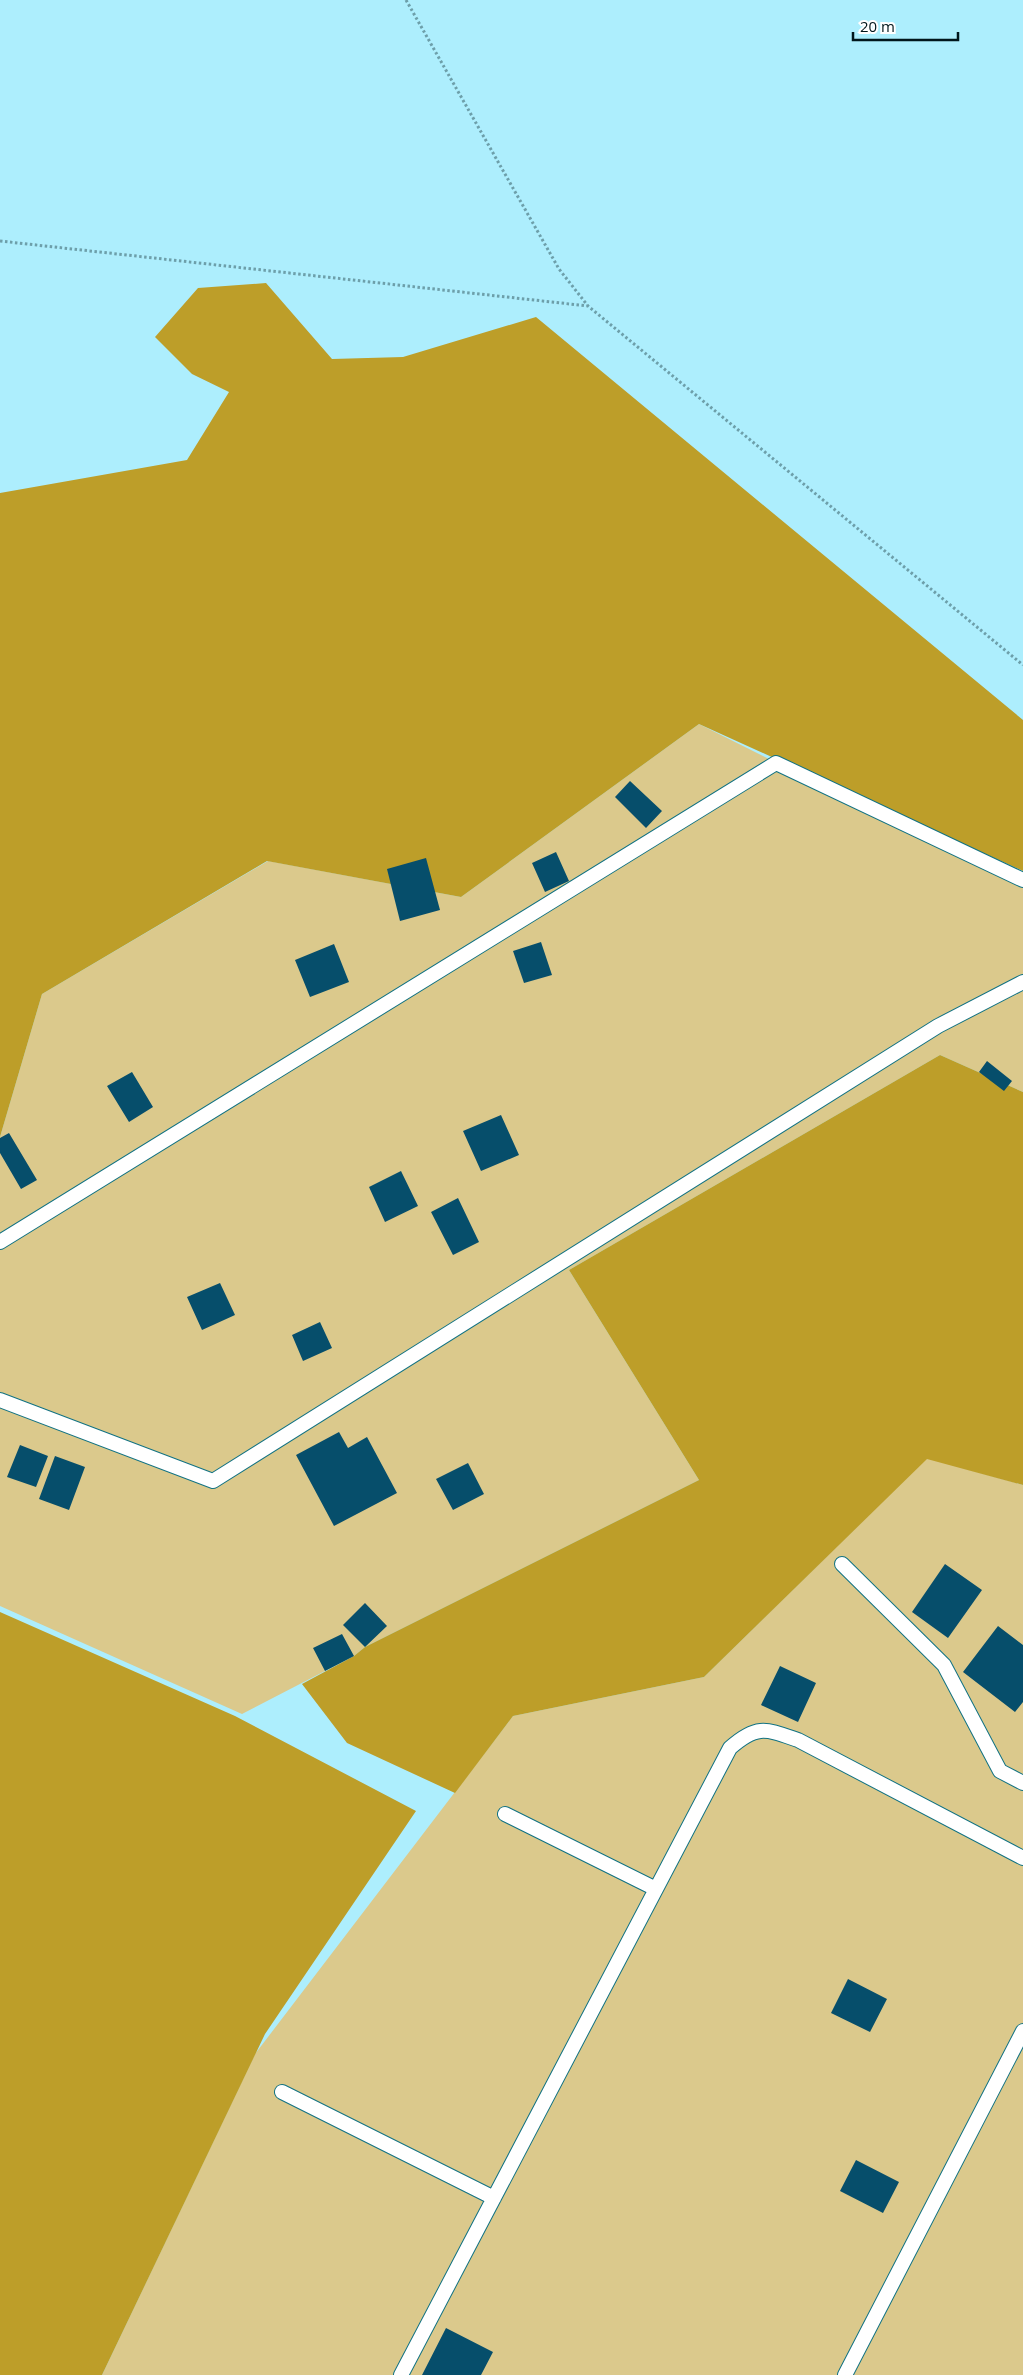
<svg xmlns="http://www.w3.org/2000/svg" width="1023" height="2375" viewBox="0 0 1023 2375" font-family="'Open Sans',sans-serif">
<rect width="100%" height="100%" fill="#adeefd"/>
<!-- green -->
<path fill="#dbc98c" d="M699 724 1023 886V1092L940 1055 569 1270 699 1480 365 1647 354 1656 242 1714 0 1606V1137L42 994 268 861 461 897Z
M927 1458 1023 1485V2375H102L255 2054 513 1716 704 1677Z"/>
<!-- forest -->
<path fill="#bd9e29" d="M266 283 332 359 403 357 536 317 1023 720V871L699 724 461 897 267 861 42 994 0 1137V493L187 460 229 392 192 374 155 337 198 288Z
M940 1055 1023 1092V1485L927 1459 704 1677 513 1716 455 1793 347 1743 302 1684 354 1656 365 1647 699 1480 569 1270Z
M0 1612 235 1716 416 1811 265 2034 102 2375H0Z"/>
<!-- building -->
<path fill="#064e6b" d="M630 781 662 811 646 828 615 797Z
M556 852 569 881 545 892 532 863Z
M426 858 440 910 400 921 387 869Z
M541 942 552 975 524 983 513 951Z
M334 944 349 982 310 997 295 960Z
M987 1061 1012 1081 1004 1091 979 1072Z
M132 1072 153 1107 129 1122 107 1086Z
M501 1115 519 1155 481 1171 463 1131Z
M9 1133 37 1180 21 1189 0 1153V1138Z
M401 1171 418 1206 385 1222 369 1187Z
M458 1198 479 1242 453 1255 431 1212Z
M220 1283 235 1315 202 1330 187 1297Z
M320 1322 332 1348 303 1361 292 1335Z
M339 1432 348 1448 367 1437 397 1493 334 1526 296 1455Z
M20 1445 48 1456 36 1487 7 1477Z
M55 1456 85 1467 69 1510 39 1499Z
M468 1463 484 1494 453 1510 436 1479Z
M945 1564 982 1590 948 1638 912 1612Z
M365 1603 387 1626 365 1647 343 1625Z
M998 1626 1023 1645V1702L1015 1712 963 1672Z
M342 1634 354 1656 325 1671 313 1648Z
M780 1666 816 1683 798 1722 761 1705Z
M848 1979 887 1999 870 2032 831 2013Z
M856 2160 899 2182 883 2213 840 2191Z
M446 2328 493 2352 481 2375H422Z"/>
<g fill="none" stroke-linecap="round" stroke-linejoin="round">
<!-- service casing -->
<g stroke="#117283" stroke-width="16">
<path id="service" d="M0 1242 776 763 1023 880
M0 1400 213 1481 938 1026 1023 982
M842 1564 944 1665 1000 1771 1023 1783
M505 1814 656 1889
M282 2092 494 2198
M401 2375 730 1748C757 1724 766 1729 798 1740L1023 1858
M845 2375 1023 2031"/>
</g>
<!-- path -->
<path stroke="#6d9faa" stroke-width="3" stroke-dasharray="2.5 2.5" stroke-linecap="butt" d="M406 0 559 269 588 306 1023 665
M0 241 588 306"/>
<!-- service -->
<use href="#service" stroke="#fff" stroke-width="14"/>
</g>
<!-- scale -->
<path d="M853 32v8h105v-8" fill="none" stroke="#00161b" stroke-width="2.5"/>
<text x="860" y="32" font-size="15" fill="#00161b" stroke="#ffffff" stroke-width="4" paint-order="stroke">20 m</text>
</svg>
